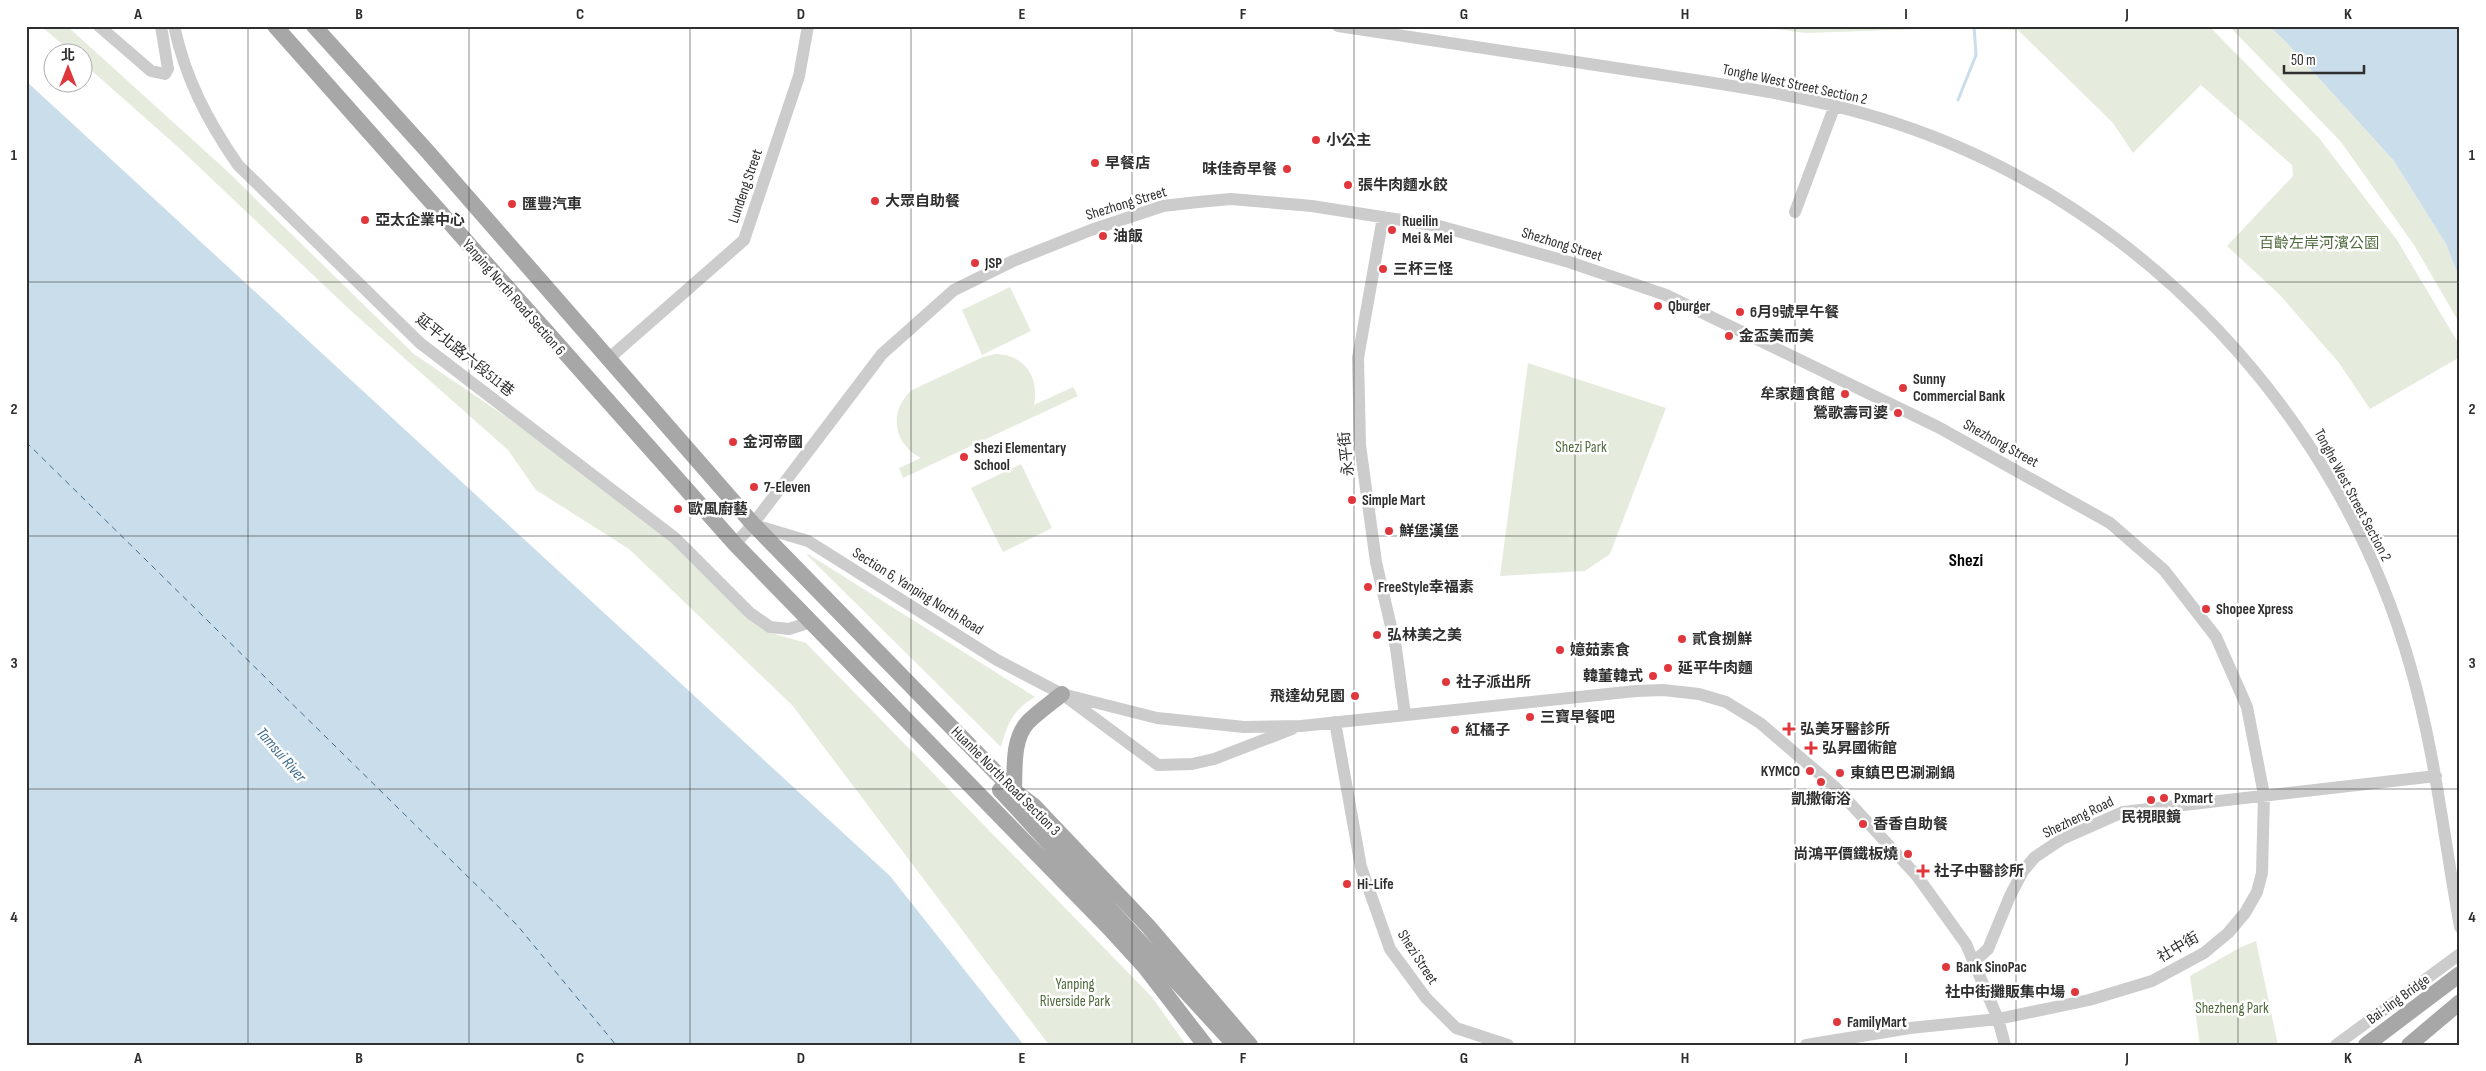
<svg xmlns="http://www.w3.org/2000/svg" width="2486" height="1071" viewBox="0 0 2486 1071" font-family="'Sofia Sans Condensed','Noto Sans TC',sans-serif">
<rect width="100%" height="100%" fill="#fff"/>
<!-- green -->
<path fill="#e5ecdd" d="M41 26H67L226 170 414 354 647 513 771 633 806 643 1152 997 1186 1045H1049L792 705 629 549 536 490 508 450 350 310 178 147 83 63 82 52H71Z
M1752 26H2209L2319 138 2397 240 2460 346V357L2370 409 2339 363 2280 295 2227 246 2293 176 2292 165 2201 85 2133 153 2113 123 2018 30 1951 28 1806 33Z
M2229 26H2269L2285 41 2394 161 2446 244 2460 280V324L2414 245 2341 142Z
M1010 287 1031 331 982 355 962 310Z
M995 354C1024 354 1040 377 1034 405L1073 387 1078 396 903 478 899 468 921 458C893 444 888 411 912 390L983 357Z
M1528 363 1666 408 1610 554 1585 571 1500 576Z
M1021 464 1052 528 1003 552 971 488Z
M808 554 1035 697C1013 710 1008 722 1001 747L807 555Z
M2256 941 2278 1045H2200L2190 976 2241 947Z"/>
<!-- water -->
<path fill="#caddeb" d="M2269 26H2460V280L2446 244 2394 161 2285 41Z
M26 81 890 876 1024 1045H26Z"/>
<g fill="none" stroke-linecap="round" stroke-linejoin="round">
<!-- stream -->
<path stroke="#caddeb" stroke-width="3" d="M1958 100 1976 55 1974 26"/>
<!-- ferry -->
<path stroke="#3f6d8f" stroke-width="1" stroke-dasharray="6 5" stroke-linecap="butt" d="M26 442 517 925 616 1045"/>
<!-- minor -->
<path stroke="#ccc" stroke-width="12" d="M99 26 151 71 165 74 168 69 161 26
M174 26C186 80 207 120 238 165L420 343 675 538 750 613 770 627 789 629 811 622
M1338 26C1439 41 1540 57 1642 72 1727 85 1813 96 1895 123 2143 204 2339 416 2410 665 2435 751 2444 839 2460 927
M1795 212 1835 105
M1383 217 1358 358 1360 445 1376 562 1396 648 1405 715
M607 360 744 240 799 76 808 26
M754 525 808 541 997 660 1062 694 1158 765 1192 764 1214 759 1292 729
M735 544 753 524 882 354 954 290 1013 261 1091 230 1163 206 1198 202 1231 199 1312 206 1439 226 1569 262 1666 295 1938 427 2110 523 2164 570 2216 637 2247 707 2264 795 2262 873 2257 892 2245 913 2228 933 2204 953 2152 981 2089 1000 1998 1019 1910 1028 1806 1045
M1062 694 1157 718 1244 727 1301 726 1636 691 1663 690 1699 694 1726 702 1760 723 1836 788 1917 876 1966 944 1998 1019 2005 1045
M1335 722 1361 867 1390 949 1426 998 1456 1028 1508 1045
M1975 961 1988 949 2010 896 2023 871 2035 857 2062 839 2123 812 2436 776
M2336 1045 2460 954"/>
<!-- major -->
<path stroke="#a7a7a7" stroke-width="16" d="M275 26 735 544 1112 931 1145 967 1205 1045
M314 26 428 152 753 524 1014 791 1034 806 1148 926 1250 1045
M1000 790 1235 1045
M1014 791C1015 769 1012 739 1028 722 1038 712 1051 703 1062 694
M2366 1045 2460 974
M2409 1045 2460 1002"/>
</g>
<!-- grid -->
<path fill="none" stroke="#2f2f2f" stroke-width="1" stroke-opacity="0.55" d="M248 26V1045M469 26V1045M690 26V1045M911 26V1045M1132 26V1045M1354 26V1045M1575 26V1045M1795 26V1045M2016 26V1045M2238 26V1045M26 282H2460M26 536H2460M26 789H2460"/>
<!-- markers -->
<g fill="#e0373d" stroke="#fff" stroke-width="2">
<circle cx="1316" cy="140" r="5"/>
<circle cx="1095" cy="163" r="5"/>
<circle cx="1287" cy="169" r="5"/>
<circle cx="1348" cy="185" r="5"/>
<circle cx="875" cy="201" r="5"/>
<circle cx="512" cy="204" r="5"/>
<circle cx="365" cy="220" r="5"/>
<circle cx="1392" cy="230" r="5"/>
<circle cx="1103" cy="236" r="5"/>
<circle cx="975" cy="263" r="5"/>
<circle cx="1383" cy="269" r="5"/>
<circle cx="1658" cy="306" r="5"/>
<circle cx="1740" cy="312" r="5"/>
<circle cx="1729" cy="336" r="5"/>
<circle cx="1903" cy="388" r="5"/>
<circle cx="1845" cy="394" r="5"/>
<circle cx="1898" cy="413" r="5"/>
<circle cx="733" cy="442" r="5"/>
<circle cx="964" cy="457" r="5"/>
<circle cx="754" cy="487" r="5"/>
<circle cx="1352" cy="500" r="5"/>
<circle cx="678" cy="509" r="5"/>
<circle cx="1389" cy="531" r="5"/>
<circle cx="1368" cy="587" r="5"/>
<circle cx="2206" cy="609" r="5"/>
<circle cx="1377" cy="635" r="5"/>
<circle cx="1682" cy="639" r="5"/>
<circle cx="1560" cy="650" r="5"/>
<circle cx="1668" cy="668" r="5"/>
<circle cx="1653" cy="676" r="5"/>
<circle cx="1446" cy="682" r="5"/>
<circle cx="1355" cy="696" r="5"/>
<circle cx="1530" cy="717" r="5"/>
<path d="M1786.5 721.5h5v5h5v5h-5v5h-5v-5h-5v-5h5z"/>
<circle cx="1455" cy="730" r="5"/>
<path d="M1808.5 740.5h5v5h5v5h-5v5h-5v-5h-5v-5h5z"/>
<circle cx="1810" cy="771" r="5"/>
<circle cx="1840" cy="773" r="5"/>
<circle cx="1821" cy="782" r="5"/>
<circle cx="2164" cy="798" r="5"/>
<circle cx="2151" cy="800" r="5"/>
<circle cx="1863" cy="824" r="5"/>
<circle cx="1908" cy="854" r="5"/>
<path d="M1920.5 863.5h5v5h5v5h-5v5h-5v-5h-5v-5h5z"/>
<circle cx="1347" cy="884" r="5"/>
<circle cx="1946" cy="967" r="5"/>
<circle cx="2075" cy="992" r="5"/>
<circle cx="1837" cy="1022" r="5"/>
</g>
<g text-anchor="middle" stroke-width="5" stroke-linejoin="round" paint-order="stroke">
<!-- street labels -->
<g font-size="15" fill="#2f2f2f" stroke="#fff">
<text transform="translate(1795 84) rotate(12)" y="5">Tonghe West Street Section 2</text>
<text transform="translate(745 186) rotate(-71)" y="5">Lundeng Street</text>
<text transform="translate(1126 203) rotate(-17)" y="5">Shezhong Street</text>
<text transform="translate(1562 244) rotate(17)" y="5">Shezhong Street</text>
<text transform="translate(514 297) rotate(49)" y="5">Yanping North Road Section 6</text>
<text transform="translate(465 355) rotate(39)" y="5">延平北路六段511巷</text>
<text transform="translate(2001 443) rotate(29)" y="5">Shezhong Street</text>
<text transform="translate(1346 454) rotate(-96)" y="5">永平街</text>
<text transform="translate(2353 495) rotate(62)" y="5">Tonghe West Street Section 2</text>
<text transform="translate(918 591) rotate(32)" y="5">Section 6, Yanping North Road</text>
<text transform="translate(1006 781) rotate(45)" y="5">Huanhe North Road Section 3</text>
<text transform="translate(2078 817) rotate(-26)" y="5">Shezheng Road</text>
<text transform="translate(2178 947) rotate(-30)" y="5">社中街</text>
<text transform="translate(1418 957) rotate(57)" y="5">Shezi Street</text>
<text transform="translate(2398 999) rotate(-36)" y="5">Bai-ling Bridge</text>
</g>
<!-- poi labels -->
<g font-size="15" font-weight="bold" fill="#2f2f2f" stroke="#fff" text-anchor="start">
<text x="1326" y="145">小公主</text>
<text x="1105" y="168">早餐店</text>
<text x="1277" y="174" text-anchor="end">味佳奇早餐</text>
<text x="1358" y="190">張牛肉麵水餃</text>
<text x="885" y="206">大眾自助餐</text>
<text x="522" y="209">匯豐汽車</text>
<text x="375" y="225">亞太企業中心</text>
<text x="1402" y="226">Rueilin<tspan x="1402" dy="17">Mei &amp; Mei</tspan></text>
<text x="1113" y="241">油飯</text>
<text x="985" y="268">JSP</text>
<text x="1393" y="274">三杯三怪</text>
<text x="1668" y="311">Qburger</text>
<text x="1750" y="317">6月9號早午餐</text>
<text x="1739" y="341">金盃美而美</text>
<text x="1913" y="384">Sunny<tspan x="1913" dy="17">Commercial Bank</tspan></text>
<text x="1835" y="399" text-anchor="end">牟家麵食館</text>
<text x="1888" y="418" text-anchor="end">鶯歌壽司婆</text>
<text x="743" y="447">金河帝國</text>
<text x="974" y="453">Shezi Elementary<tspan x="974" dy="17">School</tspan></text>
<text x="764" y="492">7-Eleven</text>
<text x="1362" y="505">Simple Mart</text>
<text x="688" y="514">歐風廚藝</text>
<text x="1399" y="536">鮮堡漢堡</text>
<text x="1378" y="592">FreeStyle幸福素</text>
<text x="2216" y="614">Shopee Xpress</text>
<text x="1387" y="640">弘林美之美</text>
<text x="1692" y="644">貳食捌鮮</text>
<text x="1570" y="655">嬑茹素食</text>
<text x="1678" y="673">延平牛肉麵</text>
<text x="1643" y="681" text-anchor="end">韓董韓式</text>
<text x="1456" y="687">社子派出所</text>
<text x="1345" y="701" text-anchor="end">飛達幼兒園</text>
<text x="1540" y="722">三寶早餐吧</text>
<text x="1800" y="734">弘美牙醫診所</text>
<text x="1465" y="735">紅橘子</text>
<text x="1822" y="753">弘昇國術館</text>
<text x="1800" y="776" text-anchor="end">KYMCO</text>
<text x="1850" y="778">東鎮巴巴涮涮鍋</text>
<text x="2174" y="803">Pxmart</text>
<text x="1821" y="804" text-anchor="middle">凱撒衛浴</text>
<text x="2151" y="822" text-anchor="middle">民視眼鏡</text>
<text x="1873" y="829">香香自助餐</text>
<text x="1898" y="859" text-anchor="end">尚鴻平價鐵板燒</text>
<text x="1934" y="876">社子中醫診所</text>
<text x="1357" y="889">Hi-Life</text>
<text x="1956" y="972">Bank SinoPac</text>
<text x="2065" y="997" text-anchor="end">社中街攤販集中場</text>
<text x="1847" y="1027">FamilyMart</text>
</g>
<!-- park labels -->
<g font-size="15" fill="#506a3d" stroke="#fff">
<text x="2319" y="248">百齡左岸河濱公園</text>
<text x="1581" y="452">Shezi Park</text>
<text x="1075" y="989">Yanping<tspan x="1075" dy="17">Riverside Park</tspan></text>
<text x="2232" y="1013">Shezheng Park</text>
</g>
<!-- water labels -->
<g font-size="16" font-style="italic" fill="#3f6d8f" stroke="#fff">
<text transform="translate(282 754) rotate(49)" y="6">Tamsui River</text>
</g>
<!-- quarter labels -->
<g font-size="18" font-weight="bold" fill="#000" stroke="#fff">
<text x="1966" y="566">Shezi</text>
</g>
</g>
<!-- border -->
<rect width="2486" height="1071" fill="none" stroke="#ffffff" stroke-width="55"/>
<!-- north arrow -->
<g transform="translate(68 68)"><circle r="24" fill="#ffffff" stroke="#acacac"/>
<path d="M0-4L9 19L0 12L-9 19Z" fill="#e0373d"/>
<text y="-8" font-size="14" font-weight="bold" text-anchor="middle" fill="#2f2f2f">北</text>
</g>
<!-- scale -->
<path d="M2284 65v8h80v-8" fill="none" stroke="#2f2f2f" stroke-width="2.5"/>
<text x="2291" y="65" font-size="15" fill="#2f2f2f" stroke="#ffffff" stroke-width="4" paint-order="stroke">50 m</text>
<rect x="28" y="28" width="2430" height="1016" fill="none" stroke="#2f2f2f" stroke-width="2"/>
<g font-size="16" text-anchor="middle" font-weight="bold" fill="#2f2f2f">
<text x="138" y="19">A</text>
<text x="359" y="19">B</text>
<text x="580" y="19">C</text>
<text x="801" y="19">D</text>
<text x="1022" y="19">E</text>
<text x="1243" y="19">F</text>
<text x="1464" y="19">G</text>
<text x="1685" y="19">H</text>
<text x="1906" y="19">I</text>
<text x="2127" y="19">J</text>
<text x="2348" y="19">K</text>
<text x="14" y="160">1</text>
<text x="2472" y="160">1</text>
<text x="14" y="414">2</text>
<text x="2472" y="414">2</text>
<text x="14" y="668">3</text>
<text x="2472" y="668">3</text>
<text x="14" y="922">4</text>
<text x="2472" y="922">4</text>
<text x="138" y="1063">A</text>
<text x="359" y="1063">B</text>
<text x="580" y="1063">C</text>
<text x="801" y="1063">D</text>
<text x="1022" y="1063">E</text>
<text x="1243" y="1063">F</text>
<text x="1464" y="1063">G</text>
<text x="1685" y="1063">H</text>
<text x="1906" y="1063">I</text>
<text x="2127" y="1063">J</text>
<text x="2348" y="1063">K</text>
</g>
</svg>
